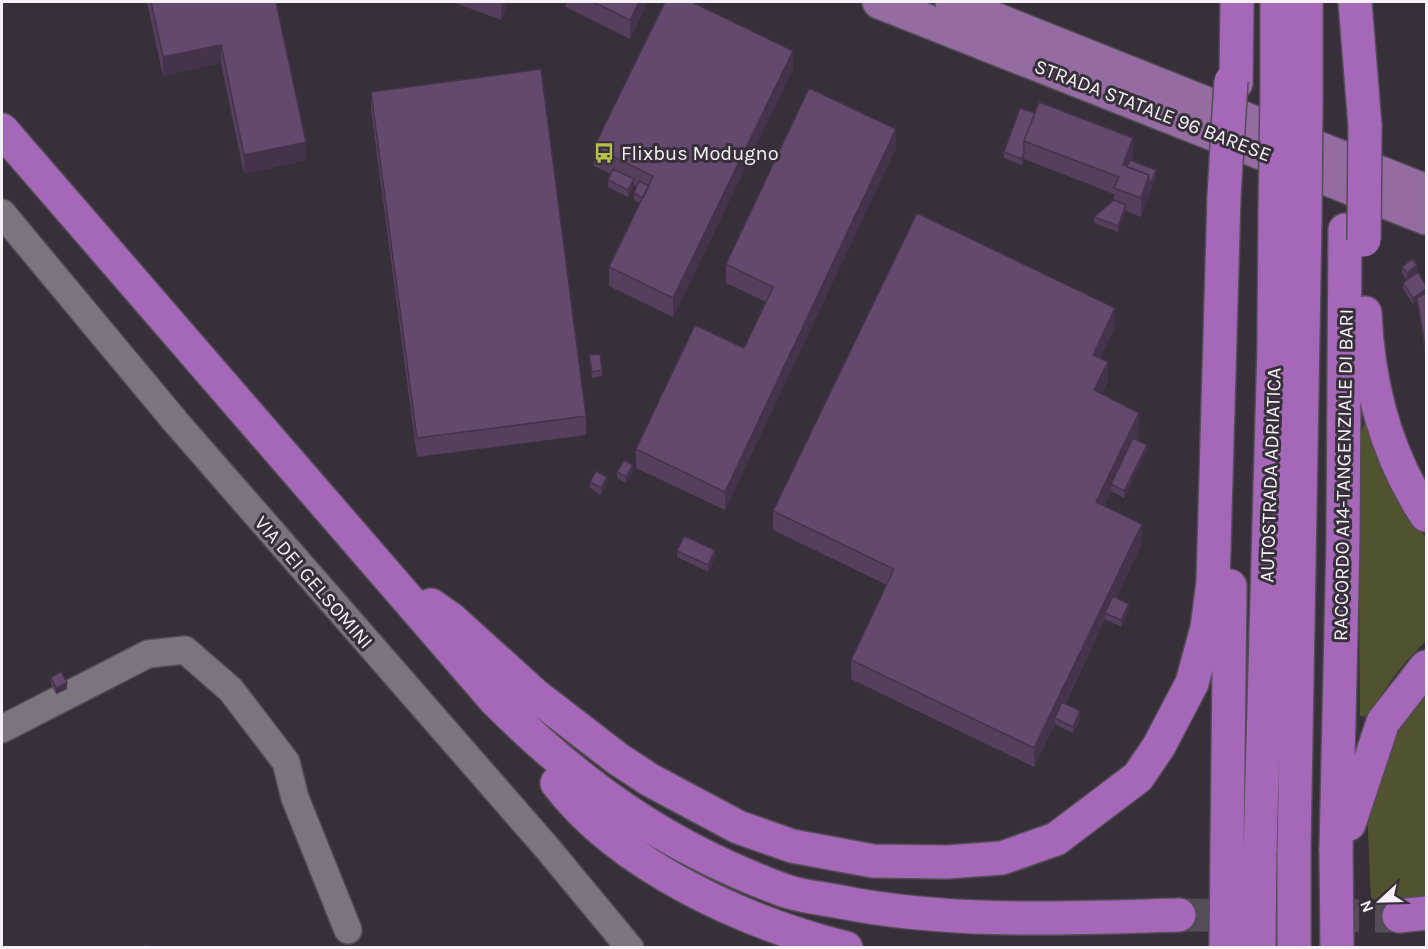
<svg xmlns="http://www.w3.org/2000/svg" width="1428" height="949" viewBox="0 0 1428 949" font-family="Karla,sans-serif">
<rect width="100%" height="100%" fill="#37303a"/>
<!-- green -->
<path fill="#50532f" d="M1366 419 1410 516 1426 538V641C1402 664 1384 687 1369 717L1360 716 1358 442Z
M1426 679V900L1371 899 1367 811 1375 766Z"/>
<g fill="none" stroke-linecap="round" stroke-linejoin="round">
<!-- highway-tunnel -->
<path stroke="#544d56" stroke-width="33" stroke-dasharray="33 16" stroke-linecap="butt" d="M1179 915 1399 916"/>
<!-- street casing -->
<g stroke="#534c54" stroke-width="30">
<path id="street" d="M2 213 175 421 548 849 630 948
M2 729 148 654 185 650 231 690 286 762 295 798 348 930"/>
</g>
<!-- primary casing -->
<g stroke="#534c54" stroke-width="36">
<path id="primary" d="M879 2 1426 218
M952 2 1426 191"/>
</g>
<!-- highway casing -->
<g stroke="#534c54" stroke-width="36">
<path id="highway" d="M1277 2V93
M1306 2V103
M1355 2 1365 126
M1236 83 1237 2
M2 130 495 700C582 787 666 847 783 890 801 897 822 898 841 902 952 924 1067 918 1179 915
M1365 313C1368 384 1386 454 1426 515
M431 605 451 619 535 695 618 759 650 780 738 827 792 846 873 861 947 862 1002 858 1056 839 1138 777 1159 746 1192 683 1207 628 1213 583 1224 196
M557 783C621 867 746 923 846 948
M1349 824 1383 722 1426 667
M1294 850 1305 219
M1336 850 1343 540 1345 230
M1227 851 1230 586
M1260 851 1274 345 1275 212
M1399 916 1426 913"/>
</g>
<!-- street -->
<use href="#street" stroke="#7c747f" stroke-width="27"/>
<!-- primary -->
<use href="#primary" stroke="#956ca1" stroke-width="33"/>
<!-- highway -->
<use href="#highway" stroke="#a567b8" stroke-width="33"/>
<!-- highway-bridge casing -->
<g stroke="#534c54" stroke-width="36" stroke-linecap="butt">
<path id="highway-bridge" d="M1224 196 1231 81
M1275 212 1277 93
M1305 219 1306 103
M1364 240 1365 126
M1336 850 1337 948
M1226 948 1227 851
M1259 948 1260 851
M1294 948V850"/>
</g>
<!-- highway-bridge -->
<use href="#highway-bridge" stroke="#a567b8" stroke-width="33"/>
</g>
<!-- wall -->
<path fill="#553f5c" d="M147 2H276L306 160 244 174 221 63 163 76Z
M453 2H508L501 20Z
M566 2H645V8L630 39 566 7Z
M793 69 673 317 609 286V267L640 203 634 200V193L637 186 634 185 628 197 608 187V180L611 174 594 166V147Z
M371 92 586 416V435L417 457 371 110Z
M1020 108 1133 157 1132 161 1156 176 1141 217 1126 211 1118 232 1094 223V217L1114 200V194L1024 159 1022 165 1004 158V152Z
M896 148 725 510 636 468V449L744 348 766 302 726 283V264Z
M1402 267 1417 271 1407 280 1402 273Z
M1426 273V360L1417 302 1413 304 1403 289V283L1425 282V277Z
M1115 327 1100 358 1108 380 1101 394 1139 431 1136 439 1147 451 1124 498 1111 491 1104 505 1142 543 1116 598 1129 610 1121 627 1105 619 1065 704 1080 718 1073 733 1055 724 1034 767 851 679V660L887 585 773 530V511Z
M589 355 602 370V376L592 378Z
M633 471 626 483 617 478V472Z
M590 482 607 483 601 495 590 488Z
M677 551 715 557 708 572 677 557Z
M51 678 67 689 56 694 51 684Z"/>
<!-- shaded-wall -->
<path fill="#45334b" d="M501 2H508L501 20Z
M639 2H645V8L630 39V20Z
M221 45V63L163 76V57Z
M793 51V69L673 317V298Z
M896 129V148L725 510V492Z
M1133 138V157L1125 178 1123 165Z
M306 142V160L244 174V155Z
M1024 153V159L1022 165V159Z
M1156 170V176L1141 217V198L1149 175Z
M634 179V185L628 197V190Z
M1126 205V211L1118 232V226Z
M1417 265V271L1407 280V273Z
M1426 289V296L1417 298V302L1413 304V298Z
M1115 308V327L1093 373V355Z
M1108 362V380L1094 409V390Z
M1139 413V431L1113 486 1111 484V491L1096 521V502Z
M1147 445V451L1124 498V491Z
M633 465V471L626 483V477Z
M607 477V483L601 495V488Z
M1142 524V543L1108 614 1105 613V619L1057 719 1055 718V724L1034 767V748Z
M715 550V557L708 572V565Z
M1129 604V610L1121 627V620Z
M67 683V689L56 694V688Z
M1080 711V718L1073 733V727Z"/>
<!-- building -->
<path fill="#63496b" stroke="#45334b" stroke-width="1.5" d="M151 2H276L306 142 244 155 221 45 163 57Z
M593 2H639L630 20Z
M665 2H692L793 51 673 298 609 267 653 176 594 147Z
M541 69 586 416 417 438 371 92Z
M809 88 896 129 725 492 636 449 695 325 744 348 773 287 726 264Z
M1039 102 1133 138 1123 165 1149 175 1141 198 1114 188 1119 177 1024 141Z
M1020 108 1035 113 1024 141V153L1022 159 1004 152Z
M1130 160 1156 170 1149 187V175L1127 167Z
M613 169 634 179 628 190 608 180Z
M639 181 649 186 643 198 634 193Z
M1114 200 1126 205 1118 226 1094 217Z
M917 213 1115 308 1093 355 1108 362 1094 390 1139 413 1096 502 1142 524 1034 748 851 660 894 569 773 511Z
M1412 259 1417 265 1407 273 1402 267Z
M1418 272 1426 285V289L1413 298 1403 283Z
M1426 293V353L1417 298Z
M600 354 602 370 592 372 589 355Z
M1133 438 1147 445 1124 491 1111 484Z
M624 460 633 465 626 477 617 472Z
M596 471 607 477 601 488 590 482Z
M684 536 715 550 708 565 677 551Z
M1113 596 1129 604 1121 620 1105 613Z
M61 671 67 683 56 688 51 678Z
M1062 702 1080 711 1073 727 1055 718Z
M147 944 149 948H142Z"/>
<!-- icons -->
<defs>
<g id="bus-bare" transform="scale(1.62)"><path d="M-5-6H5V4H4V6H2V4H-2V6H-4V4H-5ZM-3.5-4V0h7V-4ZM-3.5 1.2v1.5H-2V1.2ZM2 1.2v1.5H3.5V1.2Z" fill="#b8c147" stroke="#37303a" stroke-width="2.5" paint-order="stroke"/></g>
</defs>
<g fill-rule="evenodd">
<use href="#bus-bare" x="604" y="153"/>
</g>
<g text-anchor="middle" stroke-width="6" stroke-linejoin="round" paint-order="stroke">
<!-- street labels -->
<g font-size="20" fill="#f6f1f7" stroke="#37303a">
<text transform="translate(1153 110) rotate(21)" y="7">STRADA STATALE 96 BARESE</text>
<text transform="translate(1270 475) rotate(-88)" y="7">AUTOSTRADA ADRIATICA</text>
<text transform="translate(1343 475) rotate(-89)" y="7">RACCORDO A14-TANGENZIALE DI BARI</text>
<text transform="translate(314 582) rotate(49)" y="7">VIA DEI GELSOMINI</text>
</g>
<!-- poi labels -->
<g font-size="20" fill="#f6f1f7" stroke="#37303a" text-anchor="start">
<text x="621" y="160">Flixbus Modugno</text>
</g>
</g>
<!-- border -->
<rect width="1428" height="949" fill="none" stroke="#f6f1f7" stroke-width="6"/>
<!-- north arrow -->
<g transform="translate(1380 901) rotate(248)" stroke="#37303a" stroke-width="4.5" paint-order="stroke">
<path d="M0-4.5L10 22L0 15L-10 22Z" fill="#f6f1f7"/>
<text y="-9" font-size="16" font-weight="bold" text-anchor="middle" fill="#f6f1f7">N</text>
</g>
</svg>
